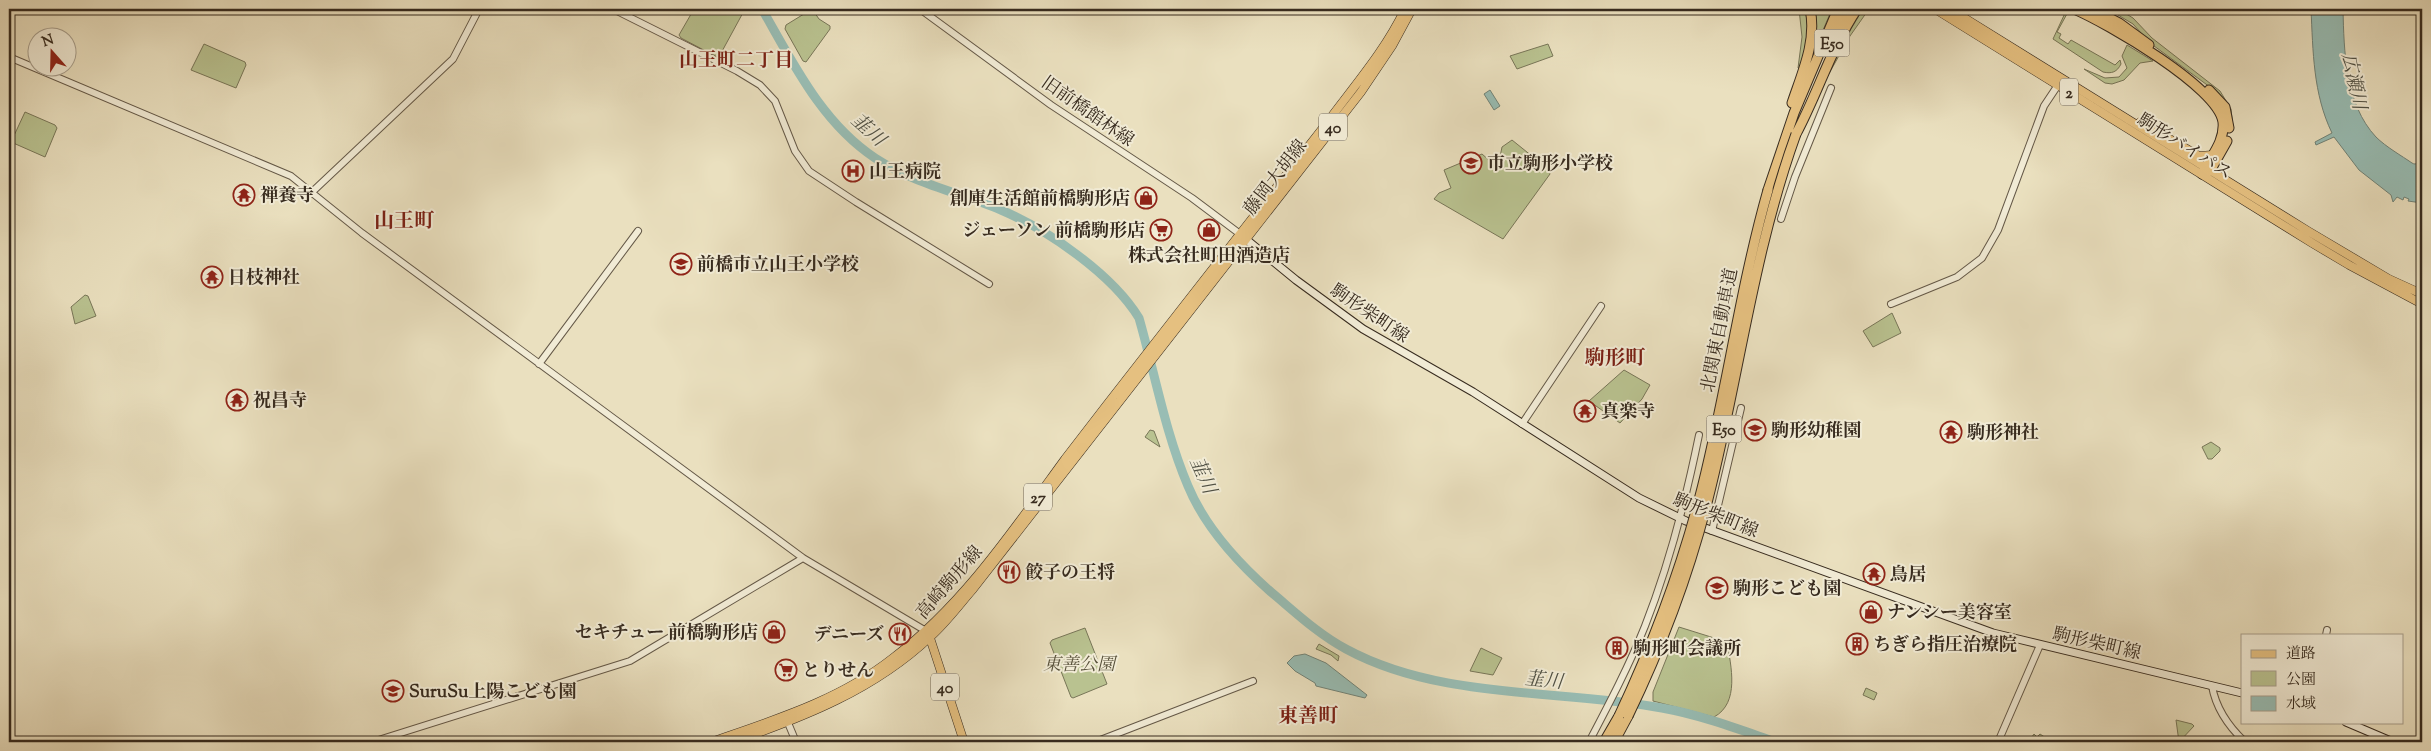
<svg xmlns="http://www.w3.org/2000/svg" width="2431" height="751" viewBox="0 0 2431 751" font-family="'Sorts Mill Goudy','Noto Serif JP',serif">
<rect width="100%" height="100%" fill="#eae0bf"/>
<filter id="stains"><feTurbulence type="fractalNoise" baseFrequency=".004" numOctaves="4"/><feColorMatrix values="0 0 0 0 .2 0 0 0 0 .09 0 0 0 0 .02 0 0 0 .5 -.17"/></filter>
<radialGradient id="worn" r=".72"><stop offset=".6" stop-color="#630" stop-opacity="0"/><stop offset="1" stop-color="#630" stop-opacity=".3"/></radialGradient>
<!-- green -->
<path fill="#b9c290" stroke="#787658" d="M694 9H745L720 55 717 57 681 38 679 35Z
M812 9 819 19 830 26V29L806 62 803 61 785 29 786 25Z
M1799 9H1806C1810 29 1805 49 1800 68H1798L1802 37Z
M1813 9H1832L1812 56Z
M1863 9H1869L1850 36 1826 79 1851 29Z
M2108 9H2118L2133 18 2152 38 2220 91 2231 109 2233 127 2214 90 2150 43 2133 24Z
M2066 11 2068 12 2057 32 2061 34 2059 38 2068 44 2071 40 2115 65 2120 60 2121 64C2117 72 2112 74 2103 72L2053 39Z
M204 44 245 62 246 65 236 88 191 70Z
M1548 44 1553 56 1517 69 1510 56Z
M2127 45 2153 61 2140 63 2124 80 2112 84 2105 83 2084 69 2105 78 2119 77 2127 68 2122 56Z
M25 112 55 125 57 128 45 157 11 142Z
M1512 140 1548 169 1550 174 1503 239 1434 199 1439 193 1451 188 1444 170 1482 154 1490 161 1500 157 1502 147Z
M85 295 88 296 96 316 75 324 71 307Z
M1892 313 1901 333 1873 347 1863 331Z
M1624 370 1650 385 1642 399 1620 423 1589 401Z
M1150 430 1154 431 1160 447 1145 437Z
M2211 442 2220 448V451L2212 459H2208L2202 447Z
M1679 627 1727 642C1731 666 1740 703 1714 717L1653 701V692Z
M1085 628 1107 684 1073 698 1071 697 1050 643 1052 640Z
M1319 644 1339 656 1338 661 1331 655 1316 649Z
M1481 648 1502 658 1493 675 1470 671Z
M1866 688 1877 693 1874 700 1863 695Z
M2176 720 2192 724 2194 726 2179 742Z
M2034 734 2037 737 2040 734 2052 742H2031L2029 741Z"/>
<!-- water -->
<path fill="#98bdb4" stroke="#718378" d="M2311 9H2343C2344 51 2345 104 2376 137 2386 147 2402 156 2412 163 2417 166 2417 161 2422 163V203L2408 201 2409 199 2404 197 2403 200 2397 197 2393 202 2391 195 2359 170 2334 137 2316 145 2315 142 2332 133C2313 94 2313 51 2311 9Z
M1490 90 1500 106 1494 110 1484 94Z
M1305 654 1326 663 1367 695 1365 698 1316 686 1315 683 1295 671 1287 663 1294 656Z"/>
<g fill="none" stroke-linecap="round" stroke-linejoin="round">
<!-- river -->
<path stroke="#98bdb4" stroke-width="9" d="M762 9C793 63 822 123 875 158 915 184 958 192 1001 210 1048 230 1112 274 1139 318 1155 374 1165 432 1188 486 1205 527 1238 563 1271 592 1295 612 1318 634 1346 649 1440 700 1558 689 1662 708 1701 715 1738 729 1776 742"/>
<!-- tertiary casing -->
<g stroke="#645847" stroke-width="8">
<path id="tertiary" d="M613 9 737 71 760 85 775 101 795 151 809 171 856 202 989 284
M920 9 1051 105 1192 198 1240 234
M9 57 291 176 362 233 803 558 926 631
M311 193 453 59 479 9
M1781 219 1795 177 1831 88
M1891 304 1957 277 1982 258 1998 230 2044 106 2060 82
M539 364 638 231
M1522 424 1601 306
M1712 531 1741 408
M2326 635 2327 630
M2212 686C2216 709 2228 726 2245 742
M786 718 796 742
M372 742 630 661 803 558
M1095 742 1253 681
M1589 742C1609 704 1629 666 1645 626 1669 565 1686 499 1699 435
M1998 742 2040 645"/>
</g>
<!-- secondary casing -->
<g stroke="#372b1f" stroke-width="9">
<path id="secondary" d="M1242 236 1296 280 1363 329 1473 392 1639 498 1686 521 1993 633 2242 693
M2346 722 2393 742"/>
</g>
<!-- primary casing -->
<g stroke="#372b1f" stroke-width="9">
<path id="primary" d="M1935 9 2312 243 2349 265 2422 304
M1950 9 2308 231 2389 279 2422 294
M2140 122 2199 156 2212 155
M929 635 964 742
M711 742C774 720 840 700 893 658 963 605 1014 529 1065 459 1104 408 1143 358 1183 307 1230 246 1279 185 1326 124 1354 86 1385 51 1405 9
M733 742C804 717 874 690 930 637 946 623 959 605 973 589L1361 92 1392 46 1412 9"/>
</g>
<!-- motorway casing -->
<g stroke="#372b1f" stroke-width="11">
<path id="motorway" d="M2074 9C2107 23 2218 87 2223 122 2225 142 2210 157 2202 174
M2092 9 2119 23 2149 45
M1836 33 1848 9
M2209 90 2225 107 2229 128
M1792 103C1802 73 1817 41 1810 9
M1796 134C1818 93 1831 48 1857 9
M2202 174 2210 171 2227 141
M1768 190 1794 113 1838 9
M1604 742 1619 716
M1614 742 1628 716"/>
</g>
<!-- tertiary -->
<use href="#tertiary" stroke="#f1ebd5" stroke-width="6"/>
<!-- secondary -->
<use href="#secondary" stroke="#f1ebd5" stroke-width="7"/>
<!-- primary -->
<use href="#primary" stroke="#e5c080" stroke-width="8"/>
<!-- motorway -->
<use href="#motorway" stroke="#e5c080" stroke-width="9"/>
<!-- motorway-bridge casing -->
<g stroke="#372b1f" stroke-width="11" stroke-linecap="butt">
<path id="motorway-bridge" d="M1619 716C1652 646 1679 575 1699 500 1726 398 1739 292 1768 190
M1628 716C1662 646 1689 574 1708 499 1739 377 1753 253 1796 134"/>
</g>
<!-- motorway-bridge -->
<use href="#motorway-bridge" stroke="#e5c080" stroke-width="9"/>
</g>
<!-- icons -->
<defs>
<g id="school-ring" transform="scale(1.125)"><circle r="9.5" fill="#f1ebd5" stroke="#8f2418" stroke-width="1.5"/><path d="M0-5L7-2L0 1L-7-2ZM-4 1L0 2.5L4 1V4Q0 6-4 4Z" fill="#8f2418"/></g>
<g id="hospital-ring" transform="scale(1.125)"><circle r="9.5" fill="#f1ebd5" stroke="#8f2418" stroke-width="1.5"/><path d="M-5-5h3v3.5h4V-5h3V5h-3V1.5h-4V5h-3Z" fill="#8f2418"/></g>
<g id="temple-ring" transform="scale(1.125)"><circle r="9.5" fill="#f1ebd5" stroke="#8f2418" stroke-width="1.5"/><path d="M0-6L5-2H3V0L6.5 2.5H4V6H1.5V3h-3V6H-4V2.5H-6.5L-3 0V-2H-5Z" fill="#8f2418"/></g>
<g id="shop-ring" transform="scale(1.125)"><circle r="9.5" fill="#f1ebd5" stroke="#8f2418" stroke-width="1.5"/><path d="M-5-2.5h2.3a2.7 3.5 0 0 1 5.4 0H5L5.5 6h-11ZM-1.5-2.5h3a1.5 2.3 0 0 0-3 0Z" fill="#8f2418"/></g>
<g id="supermarket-ring" transform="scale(1.125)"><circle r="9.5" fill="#f1ebd5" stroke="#8f2418" stroke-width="1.5"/><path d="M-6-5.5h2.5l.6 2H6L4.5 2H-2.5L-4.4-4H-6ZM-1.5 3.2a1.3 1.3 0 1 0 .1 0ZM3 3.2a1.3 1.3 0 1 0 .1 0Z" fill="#8f2418"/></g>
<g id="restaurant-ring" transform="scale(1.125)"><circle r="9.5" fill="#f1ebd5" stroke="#8f2418" stroke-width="1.5"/><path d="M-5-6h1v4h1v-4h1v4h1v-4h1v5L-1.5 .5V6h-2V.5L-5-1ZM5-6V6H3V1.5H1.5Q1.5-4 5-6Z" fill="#8f2418"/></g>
<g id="building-ring" transform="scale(1.125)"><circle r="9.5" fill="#f1ebd5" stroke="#8f2418" stroke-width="1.5"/><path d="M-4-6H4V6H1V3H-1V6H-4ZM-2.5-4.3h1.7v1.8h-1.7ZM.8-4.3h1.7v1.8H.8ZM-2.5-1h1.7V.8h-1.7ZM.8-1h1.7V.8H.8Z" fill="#8f2418"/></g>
</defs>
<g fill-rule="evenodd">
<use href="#school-ring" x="1471" y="163"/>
<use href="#hospital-ring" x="853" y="171"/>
<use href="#temple-ring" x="244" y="195"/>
<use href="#shop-ring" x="1146" y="198"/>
<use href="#supermarket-ring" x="1161" y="230"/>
<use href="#shop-ring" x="1209" y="230"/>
<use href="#school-ring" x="681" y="264"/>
<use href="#temple-ring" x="212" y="277"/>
<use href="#temple-ring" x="237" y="400"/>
<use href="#temple-ring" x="1585" y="411"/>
<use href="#school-ring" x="1755" y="430"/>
<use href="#temple-ring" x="1951" y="432"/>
<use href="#restaurant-ring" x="1009" y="572"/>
<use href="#temple-ring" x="1874" y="574"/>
<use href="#school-ring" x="1717" y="588"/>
<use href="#shop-ring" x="1871" y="612"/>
<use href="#shop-ring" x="774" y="632"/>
<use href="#restaurant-ring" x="900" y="634"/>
<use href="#building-ring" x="1857" y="644"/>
<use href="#building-ring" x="1617" y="648"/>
<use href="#supermarket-ring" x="786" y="670"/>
<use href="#school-ring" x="393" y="691"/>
</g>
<g text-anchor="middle" stroke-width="4" stroke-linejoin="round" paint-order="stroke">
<!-- shield labels -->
<g fill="#f1ebd5" stroke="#6f6556" stroke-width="1">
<rect x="1814.5" y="29.5" width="35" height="27" rx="4"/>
<rect x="2060" y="78.5" width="18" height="27" rx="4"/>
<rect x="1319" y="113.5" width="28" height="27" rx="4"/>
<rect x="1706.5" y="415.5" width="35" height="27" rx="4"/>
<rect x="1024" y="483.5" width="28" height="27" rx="4"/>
<rect x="931" y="673.5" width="28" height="27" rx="4"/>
</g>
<g font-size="16" font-weight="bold" fill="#372b1f">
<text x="1832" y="49">E50</text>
<text x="2069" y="98">2</text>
<text x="1333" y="133">40</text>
<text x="1724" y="435">E50</text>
<text x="1038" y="503">27</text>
<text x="945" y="693">40</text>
</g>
<!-- street labels -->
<g font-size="18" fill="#372b1f" stroke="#f1ebd5">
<text transform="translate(1088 111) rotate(35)" y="6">旧前橋館林線</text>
<text transform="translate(2185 146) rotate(32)" y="6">駒形バイパス</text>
<text transform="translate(1275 177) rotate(-52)" y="6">藤岡大胡線</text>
<text transform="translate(1370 313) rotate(34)" y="6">駒形柴町線</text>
<text transform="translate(1719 330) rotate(-79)" y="6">北関東自動車道</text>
<text transform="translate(1716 515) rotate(22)" y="6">駒形柴町線</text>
<text transform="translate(949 582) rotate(-49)" y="6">高崎駒形線</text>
<text transform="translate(2097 643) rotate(13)" y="6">駒形柴町線</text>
</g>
<!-- poi labels -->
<g font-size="18" font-weight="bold" fill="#372b1f" stroke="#f1ebd5" text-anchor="start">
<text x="1487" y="169">市立駒形小学校</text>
<text x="869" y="177">山王病院</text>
<text x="260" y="201">禅養寺</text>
<text x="1130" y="204" text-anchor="end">創庫生活館前橋駒形店</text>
<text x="1145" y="236" text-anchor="end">ジェーソン 前橋駒形店</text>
<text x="1209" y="261" text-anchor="middle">株式会社町田酒造店</text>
<text x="697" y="270">前橋市立山王小学校</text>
<text x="228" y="283">日枝神社</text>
<text x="253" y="406">祝昌寺</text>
<text x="1601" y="417">真楽寺</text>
<text x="1771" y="436">駒形幼稚園</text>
<text x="1967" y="438">駒形神社</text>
<text x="1025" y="578">餃子の王将</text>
<text x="1890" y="580">鳥居</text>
<text x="1733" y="594">駒形こども園</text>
<text x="1887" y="618">ナンシー美容室</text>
<text x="758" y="638" text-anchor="end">セキチュー 前橋駒形店</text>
<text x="884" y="640" text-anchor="end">デニーズ</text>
<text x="1873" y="650">ちぎら指圧治療院</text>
<text x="1633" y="654">駒形町会議所</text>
<text x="802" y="676">とりせん</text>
<text x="409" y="697">SuruSu上陽こども園</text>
</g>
<!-- park labels -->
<g font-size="18" font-style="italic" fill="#58513b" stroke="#f1ebd5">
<text x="1079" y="670">東善公園</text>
</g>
<!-- neighbourhood labels -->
<g font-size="19" font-weight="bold" fill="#7a1f14" stroke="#f1ebd5">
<text x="736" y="66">山王町二丁目</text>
</g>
<!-- water labels -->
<g font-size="19" font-style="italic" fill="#4f5044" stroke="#f1ebd5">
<text transform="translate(2355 81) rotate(78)" y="7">広瀬川</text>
<text transform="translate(869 129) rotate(42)" y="7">韮川</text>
<text transform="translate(1204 475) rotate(66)" y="7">韮川</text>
<text transform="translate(1544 679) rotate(6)" y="7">韮川</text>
</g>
<!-- quarter labels -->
<g font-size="20" font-weight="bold" fill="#7a1f14" stroke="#f1ebd5">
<text x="404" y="227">山王町</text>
<text x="1615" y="364">駒形町</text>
<text x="1308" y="722">東善町</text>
</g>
</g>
<!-- margin -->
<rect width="2431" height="751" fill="none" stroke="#eae0bf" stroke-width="30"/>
<rect x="10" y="10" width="2411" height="731" fill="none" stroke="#372b1f" stroke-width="2.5"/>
<rect x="15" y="15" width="2401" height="721" fill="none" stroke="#372b1f"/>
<!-- legend -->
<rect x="2241" y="634" width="162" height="90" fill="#f1ebd5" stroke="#a79e8c"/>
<rect x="2251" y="650" width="25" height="8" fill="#e5c080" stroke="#a79e8c"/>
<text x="2286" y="658" font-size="15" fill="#372b1f">道路</text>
<rect x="2251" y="671" width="25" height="15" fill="#b9c290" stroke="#a79e8c"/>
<text x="2286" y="684" font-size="15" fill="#372b1f">公園</text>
<rect x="2251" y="696" width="25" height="15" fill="#98bdb4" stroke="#a79e8c"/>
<text x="2286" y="708" font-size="15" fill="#372b1f">水域</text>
<!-- north arrow -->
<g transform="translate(52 52) rotate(340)"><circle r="24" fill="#f1ebd5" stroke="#a79e8c"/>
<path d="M0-4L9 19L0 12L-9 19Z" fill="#8f2418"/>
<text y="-8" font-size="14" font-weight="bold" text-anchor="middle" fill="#372b1f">N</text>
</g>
<rect width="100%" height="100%" filter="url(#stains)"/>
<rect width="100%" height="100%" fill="url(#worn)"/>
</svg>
